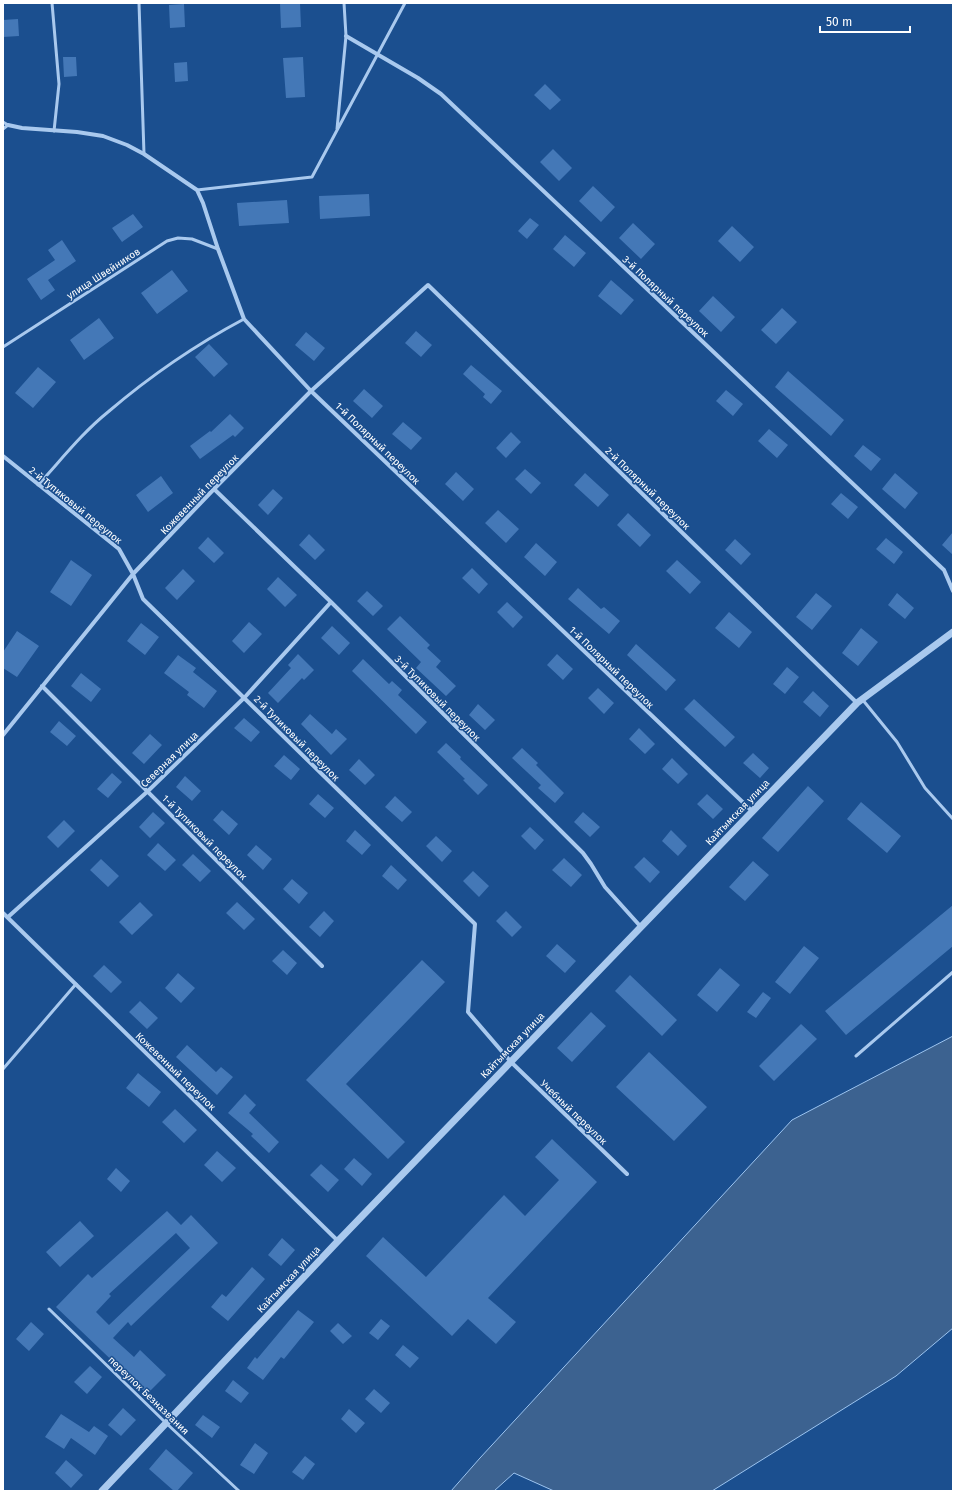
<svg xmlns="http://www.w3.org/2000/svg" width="956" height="1494" viewBox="0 0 956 1494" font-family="'Fira Sans',sans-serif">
<rect width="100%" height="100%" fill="#1b4f8f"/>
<!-- water -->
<path fill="#3c6290" stroke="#9cc4f0" d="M953 1036V1328L896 1376 712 1491H554L514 1473 494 1491H451L480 1458 792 1120Z"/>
<!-- building -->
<path fill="#4478b7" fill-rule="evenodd" d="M280 3H300L301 27 281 28Z
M184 4 185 27 170 28 169 5Z
M18 19 19 36 3 37V20Z
M63 57H76L77 76 64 77Z
M303 57 305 97 286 98 283 58Z
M187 62 188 81 175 82 174 63Z
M545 84 561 100 550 110 534 95Z
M553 149 572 168 559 181 540 162Z
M593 186 615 207 601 222 579 201Z
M369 194 370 216 320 219 319 196Z
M287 200 289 223 239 226 237 203Z
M133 214 143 227 122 242 112 228Z
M530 218 539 225 527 239 518 231Z
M633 223 655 244 641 259 619 238Z
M732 226 754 247 740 262 718 241Z
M565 235 586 253 574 267 553 249Z
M62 240 76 261 48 280 55 290 41 300 27 279 55 260 48 250Z
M172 270 188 291 157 314 141 293Z
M611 280 634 300 621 315 598 296Z
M713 296 735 317 721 332 699 311Z
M782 308 797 322 776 344 761 330Z
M99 318 114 338 84 360 70 340Z
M416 331 432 345 421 357 405 343Z
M306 332 325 348 314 361 295 345Z
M209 344 228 364 214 377 195 357Z
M471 365 502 391 491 404 483 397 485 394 463 374Z
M38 367 56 382 33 408 15 393Z
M788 371 844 420 831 436 775 387Z
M364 389 383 406 372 418 353 401Z
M726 390 743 404 733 416 716 401Z
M230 414 244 428 235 437 233 435 200 459 190 446 210 431 211 432Z
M403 422 422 438 411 450 392 434Z
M769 429 788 445 777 458 758 441Z
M511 432 521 442 506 458 496 448Z
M863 445 881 459 871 471 854 456Z
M525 469 541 483 531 494 515 479Z
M456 472 474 489 463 501 445 484Z
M585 473 609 495 598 507 574 485Z
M895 473 918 493 905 509 882 489Z
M161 476 173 493 148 512 136 495Z
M273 489 283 498 268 515 258 505Z
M841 493 858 507 848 519 831 504Z
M498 510 519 529 506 543 485 523Z
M628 513 651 535 640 547 617 525Z
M953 532V555L942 545Z
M309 534 325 550 315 560 299 545Z
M208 537 224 553 214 563 198 548Z
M886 538 903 552 894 564 876 549Z
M735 539 751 554 741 565 725 550Z
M536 543 557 562 545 576 524 557Z
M71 560 92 575 71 606 50 592Z
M677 560 701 582 690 594 666 571Z
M472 568 488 584 479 594 462 578Z
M183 569 195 581 177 600 165 588Z
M278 577 297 595 285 607 267 589Z
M578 588 601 609 604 607 620 621 609 634 568 599Z
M367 591 383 606 373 616 357 601Z
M816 593 832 606 812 630 796 617Z
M897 593 914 608 905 619 888 605Z
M507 602 523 617 513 628 497 612Z
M729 612 752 632 739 648 715 628Z
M400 616 430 645 427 648 441 661 436 667 456 686 446 696 416 668 421 662 387 629Z
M249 622 262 634 244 653 232 641Z
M141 623 159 637 145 655 127 641Z
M332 626 350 643 339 655 321 638Z
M861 628 878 642 858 666 842 653Z
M17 631 39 646 17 677 3 668V652Z
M636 644 676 680 666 691 627 655Z
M298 654 314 670 304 680 302 678 278 703 268 693 291 668 288 665Z
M557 654 573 669 563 680 547 665Z
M178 655 196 668 193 672 217 691 204 708 187 695 189 692 164 673Z
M363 659 389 684 392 681 402 690 398 695 427 722 416 734 352 671Z
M787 667 799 677 785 694 773 684Z
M81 673 101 689 91 702 71 686Z
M598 688 614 703 604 714 588 698Z
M813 691 829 706 820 717 803 702Z
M694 699 735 737 725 747 684 709Z
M478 704 495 720 485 730 469 715Z
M310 714 332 734 336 729 347 739 331 755 301 724Z
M244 718 260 732 251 742 234 728Z
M59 721 76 736 67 746 50 732Z
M639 728 655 744 645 754 629 739Z
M150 734 162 745 144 764 132 753Z
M446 743 461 757 460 759 488 785 478 795 463 780 465 779 437 752Z
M522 748 538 763 536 765 564 793 555 803 538 788 541 785 512 758Z
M753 753 769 768 760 778 743 763Z
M284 755 300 769 291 780 274 766Z
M672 758 688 774 678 784 662 769Z
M359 759 375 775 365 785 349 770Z
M112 773 122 782 108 798 97 789Z
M185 776 201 791 192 801 176 787Z
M808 786 824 801 778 852 762 838Z
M318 794 334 808 325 818 309 804Z
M707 794 723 809 713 819 697 804Z
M395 796 412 812 402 822 385 807Z
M861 802 901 836 887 853 847 819Z
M222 810 238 824 229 835 213 820Z
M153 812 165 823 150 838 139 827Z
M583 812 600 827 590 837 574 822Z
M64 820 75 831 58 848 47 837Z
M530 827 544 840 535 850 521 836Z
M355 830 371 845 362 855 346 841Z
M671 830 687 846 678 856 662 841Z
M436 836 452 851 442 862 426 846Z
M158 843 176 860 165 871 147 855Z
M256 845 272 859 263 870 247 855Z
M193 854 211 871 200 882 182 865Z
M644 857 660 872 650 883 634 867Z
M564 858 582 875 571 887 552 870Z
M101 859 119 876 108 887 90 870Z
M753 861 769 875 745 901 729 887Z
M391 865 407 880 398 890 382 876Z
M473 871 489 886 479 897 463 881Z
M292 879 308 893 299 904 283 889Z
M140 902 153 915 132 935 119 922Z
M237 902 255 919 244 930 226 913Z
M953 905V946L846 1035 825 1011Z
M324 911 334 921 320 937 309 927Z
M506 911 522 927 512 937 496 921Z
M557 944 576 961 565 973 546 956Z
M804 946 819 958 790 994 775 982Z
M283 950 297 963 287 975 272 961Z
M422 960 445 982 346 1084 405 1142 388 1159 306 1080Z
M104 965 122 982 111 993 93 976Z
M720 968 740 985 717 1012 697 995Z
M178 973 195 988 181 1003 165 988Z
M630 975 677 1020 662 1036 615 991Z
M763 992 771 998 756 1018 747 1012Z
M140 1001 158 1018 147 1029 129 1012Z
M591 1012 606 1026 572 1062 557 1048Z
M801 1024 817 1039 774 1081 759 1066Z
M187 1045 216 1072 221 1067 233 1077 217 1095 176 1057Z
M649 1052 707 1107 674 1141 616 1087Z
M138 1073 161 1092 149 1107 126 1088Z
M245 1094 256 1105 249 1113 279 1142 269 1153 251 1136 253 1134 228 1113Z
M175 1109 197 1130 184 1143 162 1122Z
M552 1139 597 1182 488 1298 516 1322 496 1344 468 1319 452 1336 366 1256 383 1237 426 1277 504 1195 525 1216 559 1180 535 1157Z
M217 1151 236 1168 222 1182 204 1165Z
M354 1158 372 1174 362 1186 344 1169Z
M321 1164 339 1180 328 1192 310 1175Z
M116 1168 130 1181 121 1192 107 1179Z
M167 1211 181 1225 191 1215 218 1243 131 1326 128 1322 113 1338 134 1357 140 1350 166 1375 147 1394 56 1307 88 1274 92 1278ZM176 1233 190 1248 109 1325 96 1312 111 1296 109 1294Z
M80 1221 94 1236 60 1267 46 1252Z
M282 1238 295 1250 281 1266 268 1255Z
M252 1267 265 1279 228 1321 211 1307 222 1294 226 1297Z
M298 1310 314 1322 284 1359 281 1357 263 1380 247 1368 255 1357 257 1359Z
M381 1319 390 1326 378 1340 369 1333Z
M31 1322 44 1334 29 1351 16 1339Z
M338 1323 352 1336 343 1344 330 1331Z
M403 1345 419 1358 410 1368 395 1355Z
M90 1366 102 1377 87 1394 74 1382Z
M233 1380 249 1393 241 1403 225 1391Z
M374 1389 390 1403 381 1413 365 1399Z
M123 1408 136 1420 121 1436 108 1425Z
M349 1409 365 1423 356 1433 341 1419Z
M61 1414 89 1432 94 1426 108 1436 95 1455 71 1438 64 1449 45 1437Z
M203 1415 220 1427 212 1438 195 1425Z
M255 1443 268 1453 254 1474 240 1465Z
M166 1449 193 1473 177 1491H174L149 1469Z
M305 1456 315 1464 303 1480 292 1472Z
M66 1460 83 1475 71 1488 55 1473Z"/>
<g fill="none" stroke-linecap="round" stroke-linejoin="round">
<!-- service -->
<path stroke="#a9c9ee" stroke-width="3" d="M52 3 59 84 54 131
M139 3 144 154
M3 122 8 125 3 129
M337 129 346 36 344 3
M197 190 312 177 405 3
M3 347 116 274 167 241 178 238 192 239 218 249
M38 485C61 460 82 433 108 412 149 377 197 344 244 319
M862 699 897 742 925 788 953 819
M856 1056 953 972
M3 1069 76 984
M49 1309 166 1423 239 1491"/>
<!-- minor -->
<path stroke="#a9c9ee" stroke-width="4" d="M346 36 418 78 441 94 944 570 953 591
M8 125 22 128 77 132 103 136 127 145 144 154 197 190 203 203 218 249 244 319 311 391 752 811
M3 456 119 549 133 574 143 599 475 924 468 1012 511 1062 627 1174
M214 489 331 602 583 853 591 864 605 887 641 927
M42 686 322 966
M3 735 133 574 214 489 311 391 428 285 857 703
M3 913 338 1241
M8 917 148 791 245 697 331 602"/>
<!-- tertiary -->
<path stroke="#a9c9ee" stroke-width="7" d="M102 1491 338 1241 857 703 953 632"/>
</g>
<g text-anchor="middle" stroke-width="3" stroke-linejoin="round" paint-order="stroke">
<!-- street labels -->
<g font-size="10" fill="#fff" stroke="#1b4f8f">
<text transform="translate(103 273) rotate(-33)" y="4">улица Швейников</text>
<text transform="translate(666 296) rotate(43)" y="4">3-й Полярный переулок</text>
<text transform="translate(378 443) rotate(44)" y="4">1-й Полярный переулок</text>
<text transform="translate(648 488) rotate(44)" y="4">2-й Полярный переулок</text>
<text transform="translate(199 494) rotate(-46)" y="4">Кожевенный переулок</text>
<text transform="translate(76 505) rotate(39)" y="4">2-й Тупиковый переулок</text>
<text transform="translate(612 667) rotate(44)" y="4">1-й Полярный переулок</text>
<text transform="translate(438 698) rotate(45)" y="4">3-й Тупиковый переулок</text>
<text transform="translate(297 738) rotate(45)" y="4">2-й Тупиковый переулок</text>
<text transform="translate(169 759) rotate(-44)" y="4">Северная улица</text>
<text transform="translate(737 812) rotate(-46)" y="4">Кайтымская улица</text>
<text transform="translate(205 837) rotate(45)" y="4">1-й Тупиковый переулок</text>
<text transform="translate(512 1045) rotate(-46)" y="4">Кайтымская улица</text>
<text transform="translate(176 1071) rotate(44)" y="4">Кожевенный переулок</text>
<text transform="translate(574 1112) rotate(44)" y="4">Учебный переулок</text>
<text transform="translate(288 1279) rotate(-47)" y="4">Кайтымская улица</text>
<text transform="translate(149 1395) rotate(44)" y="4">переулок Безназвания</text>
</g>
</g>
<!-- border -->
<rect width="956" height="1494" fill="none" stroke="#ffffff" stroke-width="8"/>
<!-- scale -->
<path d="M820 26v6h90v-6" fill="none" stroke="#ffffff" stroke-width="2"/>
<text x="826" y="26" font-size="12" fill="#ffffff" stroke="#1b4f8f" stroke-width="3" paint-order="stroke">50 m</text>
</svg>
